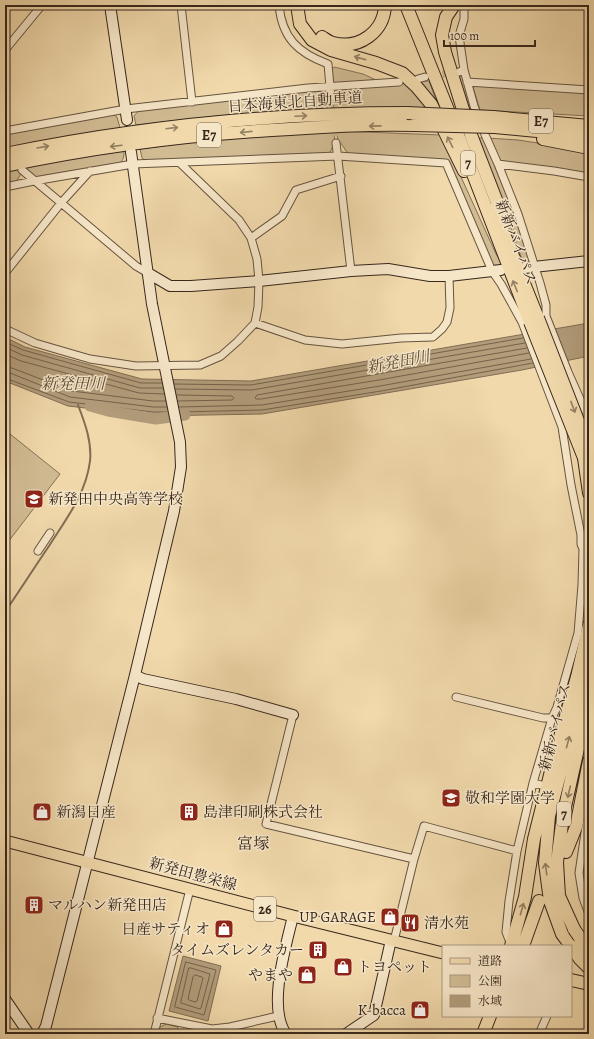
<svg xmlns="http://www.w3.org/2000/svg" width="594" height="1039" viewBox="0 0 594 1039" font-family="Alegreya,'Noto Serif JP',serif">
<rect width="100%" height="100%" fill="#f1d9ab"/>
<filter id="stains"><feTurbulence type="fractalNoise" baseFrequency=".005" numOctaves="4"/><feColorMatrix values="0 0 0 0 .2 0 0 0 0 .09 0 0 0 0 .02 0 0 0 .5 -.17"/></filter>
<radialGradient id="worn" r=".72"><stop offset=".6" stop-color="#630" stop-opacity="0"/><stop offset="1" stop-color="#630" stop-opacity=".3"/></radialGradient>
<!-- green -->
<path fill="#d1bb93" stroke="#847158" d="M334 67 363 74 376 80 333 83 331 71Z
M459 73 464 76 473 109H467L456 74Z
M417 81H429L439 108Z
M407 83 429 108 334 109 333 99H335L341 87Z
M482 85 589 93V116L480 110 473 87Z
M322 89 331 99 332 109 217 116 136 125 134 116 140 109Z
M105 115H114L117 117 120 128 5 148V134Z
M337 131 442 135 496 254 503 266 494 268 447 160 349 155 340 142 338 143Z
M334 132 335 143 334 144 329 154 146 161 142 158 140 149 238 136Z
M479 138H483L511 199 531 262 524 265Z
M487 138 518 140 589 151V175L503 162 496 156Z
M124 150C124 156 124 160 119 164L34 178 20 167Z
M18 168 22 172 16 182 5 185V170Z
M5 430 60 474 5 546Z
M166 1024 178 1027 177 1032 187 1034H157L158 1028Z"/>
<!-- water -->
<path fill="#b29c7a" stroke="#816d54" d="M589 323V356L522 370 262 414 153 416 68 406 5 381V337L25 347 142 379 251 381Z
M183 956 221 966 208 1021 169 1011Z"/>
<g fill="none" stroke-linecap="round" stroke-linejoin="round">
<!-- shore -->
<path stroke="#74624b" stroke-width="1" d="M5 342 23 350 141 383H162
M5 347 22 355 140 388H163
M527 348 257 395 255 398 256 399H261L379 380 529 353
M5 354 21 361 139 393 164 394
M5 367 12 368 72 391 153 401H166
M5 373H10L70 397 153 407H167
M5 378 69 402 153 412H168
M174 384 251 385 523 338
M175 389 252 390 525 343
M177 395 232 396 234 398 232 400 178 401
M179 407 262 405 380 386 531 359
M180 412 262 410 381 391 533 363
M186 962 216 970 204 1015 175 1007Z
M189 968H191L210 974 201 1008 200 1009 181 1003Z
M195 975 202 977 203 978 197 1001 195 1002 189 1000 188 999 193 977Z"/>
<!-- stream -->
<path stroke="#816d54" stroke-width="2" d="M5 612C20 590 34 568 49 546 66 519 86 494 90 461 92 442 85 423 78 405"/>
<!-- river -->
<path stroke="#b29c7a" stroke-width="11" d="M90 406 108 411 156 419 185 415"/>
<!-- street-tunnel -->
<path stroke="#ccb58e" stroke-width="7" stroke-dasharray="7 3.5" stroke-linecap="butt" d="M432 76 455 72
M331 98 336 143
M553 787 589 796"/>
<!-- street casing -->
<g stroke="#665440" stroke-width="9">
<path id="street" d="M181 5 192 102
M279 5C282 38 298 53 328 64L331 98
M464 9V19L459 36 464 70
M5 50 42 5
M459 72 464 70 474 106 486 137 498 164 518 214 540 283 546 305V316L568 372 589 419
M418 79 425 77
M467 82 589 90
M5 131 126 109 308 88 399 82
M336 143 351 271
M498 164 554 171 589 177
M22 170 136 266 148 273
M5 187 34 181 133 164 338 156 446 163 492 271 501 284 522 322 562 427 571 485 581 535V544L583 549 582 585 578 633 557 707 552 718 533 783 517 851 509 901 506 932 511 945
M251 238 282 216 296 190 341 176
M5 273 61 203 90 171
M255 323 305 340 342 344 401 338 433 337 442 329 447 322 450 308 449 276
M5 329 35 343 90 359 136 366 200 365 221 356 238 341 255 323 258 307 259 281 257 259 251 238 239 220 180 163
M38 551 50 533
M456 697 543 718H552
M293 715 266 824 414 859
M533 783 541 785
M589 806 579 873 583 898 589 914
M394 941 414 859 424 826 517 851
M157 1018 212 1029 230 1027 278 1016
M154 1034 190 889
M539 1034 547 1016"/>
</g>
<!-- secondary casing -->
<g stroke="#37271c" stroke-width="12">
<path id="secondary" d="M110 5 127 120
M524 268 589 261
M148 273 170 286H191L259 281 351 271 388 269 430 276H449L501 270
M135 675 143 679 236 699 293 715
M5 999 29 1034
M42 1034 46 1026 135 675 174 511 181 467 180 442 152 304 131 152
M286 1034C267 1007 286 946 293 916
M346 1034 374 1015 391 940"/>
</g>
<!-- primary casing -->
<g stroke="#37271c" stroke-width="13">
<path id="primary" d="M5 841 293 916 443 953"/>
</g>
<!-- highway casing -->
<g stroke="#37271c" stroke-width="14">
<path id="highway" d="M297 5 300 24 312 40 331 50 376 63 402 73 416 86 431 104 464 171
M406 5 458 135 530 322
M454 5 446 17 442 35 445 52 471 135 500 210 501 215
M322 37C325 39 329 42 333 43 359 50 384 32 385 5
M493 117 589 126
M495 127 589 136
M543 139 589 148
M5 154C137 127 272 113 407 113
M5 166C99 146 195 134 290 129 331 126 373 124 414 125
M494 209 538 318
M584 458 589 493
M566 852 576 827 589 761
M574 929 559 896 557 862 563 816 589 699
M511 946 525 897 534 839 555 755 577 677 589 625
M523 946 539 901
M571 946 562 934 550 901 545 863 549 816 582 690 585 674
M571 980 589 984
M483 1034 490 1016"/>
</g>
<!-- street -->
<use href="#street" stroke="#f6e6c8" stroke-width="7"/>
<!-- secondary -->
<use href="#secondary" stroke="#f6e6c8" stroke-width="10"/>
<!-- primary -->
<use href="#primary" stroke="#f1d9ab" stroke-width="11"/>
<!-- highway -->
<use href="#highway" stroke="#f1d9ab" stroke-width="12"/>
<!-- highway-bridge casing -->
<g stroke="#37271c" stroke-width="14" stroke-linecap="butt">
<path id="highway-bridge" d="M407 113 493 117
M414 125 495 127
M538 318 589 449
M530 322 584 458
M574 929 589 951
M571 946 580 959 589 968"/>
</g>
<!-- highway-bridge -->
<use href="#highway-bridge" stroke="#f1d9ab" stroke-width="12"/>
</g>
<!-- one-way arrows -->
<defs><path id="oneway-shaft" d="M-6 0H5M1.5-3L5.5 0L1.5 3" fill="none" stroke-width="1.6" stroke-linecap="round" stroke-linejoin="round"/></defs>
<g stroke="#948064">
<use href="#oneway-shaft" transform="translate(360 58) rotate(-164)"/>
<use href="#oneway-shaft" transform="translate(301 116) rotate(-3)"/>
<use href="#oneway-shaft" transform="translate(375 126) rotate(179)"/>
<use href="#oneway-shaft" transform="translate(172 128) rotate(-7)"/>
<use href="#oneway-shaft" transform="translate(246 132) rotate(174)"/>
<use href="#oneway-shaft" transform="translate(450 142) rotate(-117)"/>
<use href="#oneway-shaft" transform="translate(116 146) rotate(173)"/>
<use href="#oneway-shaft" transform="translate(43 147) rotate(-10)"/>
<use href="#oneway-shaft" transform="translate(515 286) rotate(-112)"/>
<use href="#oneway-shaft" transform="translate(573 407) rotate(69)"/>
<use href="#oneway-shaft" transform="translate(568 742) rotate(-75)"/>
<use href="#oneway-shaft" transform="translate(569 792) rotate(103)"/>
<use href="#oneway-shaft" transform="translate(546 869) rotate(-98)"/>
<use href="#oneway-shaft" transform="translate(522 909) rotate(-74)"/>
</g>
<!-- icons -->
<defs>
<g id="school-square" transform="scale(1)"><rect x="-9" y="-9" width="18" height="18" rx="4" fill="#8f2418" stroke="#f6e6c8"/><path d="M0-5L7-2L0 1L-7-2ZM-4 1L0 2.5L4 1V4Q0 6-4 4Z" fill="#fff"/></g>
<g id="university-square" transform="scale(1)"><rect x="-9" y="-9" width="18" height="18" rx="4" fill="#8f2418" stroke="#f6e6c8"/><path d="M0-5L7-2L0 1L-7-2ZM-4 1L0 2.5L4 1V4Q0 6-4 4Z" fill="#fff"/></g>
<g id="shop-square" transform="scale(1)"><rect x="-9" y="-9" width="18" height="18" rx="4" fill="#8f2418" stroke="#f6e6c8"/><path d="M-5-2.5h2.3a2.7 3.5 0 0 1 5.4 0H5L5.5 6h-11ZM-1.5-2.5h3a1.5 2.3 0 0 0-3 0Z" fill="#fff"/></g>
<g id="building-square" transform="scale(1)"><rect x="-9" y="-9" width="18" height="18" rx="4" fill="#8f2418" stroke="#f6e6c8"/><path d="M-4-6H4V6H1V3H-1V6H-4ZM-2.5-4.3h1.7v1.8h-1.7ZM.8-4.3h1.7v1.8H.8ZM-2.5-1h1.7V.8h-1.7ZM.8-1h1.7V.8H.8Z" fill="#fff"/></g>
<g id="restaurant-square" transform="scale(1)"><rect x="-9" y="-9" width="18" height="18" rx="4" fill="#8f2418" stroke="#f6e6c8"/><path d="M-5-6h1v4h1v-4h1v4h1v-4h1v5L-1.5 .5V6h-2V.5L-5-1ZM5-6V6H3V1.5H1.5Q1.5-4 5-6Z" fill="#fff"/></g>
</defs>
<g fill-rule="evenodd">
<use href="#school-square" x="34" y="499"/>
<use href="#university-square" x="451" y="798"/>
<use href="#shop-square" x="42" y="812"/>
<use href="#building-square" x="189" y="812"/>
<use href="#building-square" x="34" y="905"/>
<use href="#shop-square" x="390" y="917"/>
<use href="#restaurant-square" x="410" y="923"/>
<use href="#shop-square" x="224" y="929"/>
<use href="#building-square" x="318" y="950"/>
<use href="#shop-square" x="343" y="967"/>
<use href="#shop-square" x="307" y="975"/>
<use href="#shop-square" x="420" y="1010"/>
</g>
<g text-anchor="middle" stroke-width="3" stroke-linejoin="round" paint-order="stroke">
<!-- shield labels -->
<g fill="#f6e6c8" stroke="#706050" stroke-width="1">
<rect x="529" y="109" width="24" height="24" rx="3"/>
<rect x="197" y="123" width="24" height="24" rx="3"/>
<rect x="461" y="151" width="14" height="24" rx="3"/>
<rect x="557" y="802" width="14" height="24" rx="3"/>
<rect x="254" y="897" width="22" height="24" rx="3"/>
</g>
<g font-size="14" font-weight="bold" fill="#37271c">
<text x="541" y="126">E7</text>
<text x="209" y="140">E7</text>
<text x="468" y="168">7</text>
<text x="564" y="819">7</text>
<text x="265" y="914">26</text>
</g>
<!-- street labels -->
<g font-size="15" fill="#37271c" stroke="#f6e6c8">
<text transform="translate(295 102) rotate(-4)" y="5">日本海東北自動車道</text>
<text transform="translate(516 242) rotate(69)" y="5">新新バイパス</text>
<text transform="translate(555 727) rotate(-76)" y="5">新新バイパス</text>
<text transform="translate(193 874) rotate(15)" y="5">新発田豊栄線</text>
</g>
<!-- poi labels -->
<g font-size="15" fill="#37271c" stroke="#f6e6c8" text-anchor="start">
<text x="48" y="504">新発田中央高等学校</text>
<text x="465" y="803">敬和学園大学</text>
<text x="56" y="817">新潟日産</text>
<text x="203" y="817">島津印刷株式会社</text>
<text x="48" y="910">マルハン新発田店</text>
<text x="376" y="922" text-anchor="end">UP GARAGE</text>
<text x="424" y="928">清水苑</text>
<text x="210" y="934" text-anchor="end">日産サティオ</text>
<text x="304" y="955" text-anchor="end">タイムズレンタカー</text>
<text x="357" y="972">トヨペット</text>
<text x="293" y="980" text-anchor="end">やまや</text>
<text x="406" y="1015" text-anchor="end">K-bacca</text>
</g>
<!-- water labels -->
<g font-size="16" font-style="italic" fill="#5c4a38" stroke="#f6e6c8">
<text transform="translate(398 361) rotate(-11)" y="6">新発田川</text>
<text x="73" y="389">新発田川</text>
</g>
<!-- neighbourhood labels -->
<g font-size="16" fill="#37271c" stroke="#f6e6c8">
<text x="253" y="849">富塚</text>
</g>
</g>
<!-- margin -->
<rect width="594" height="1039" fill="none" stroke="#f1d9ab" stroke-width="20"/>
<rect x="6" y="6" width="582" height="1027" fill="none" stroke="#37271c" stroke-width="2"/>
<rect x="10" y="10" width="574" height="1019" fill="none" stroke="#37271c"/>
<!-- legend -->
<rect x="442" y="945" width="130" height="72" fill="#f6e6c8" stroke="#aa9a83"/>
<rect x="450" y="958" width="20" height="6" fill="#f1d9ab" stroke="#aa9a83"/>
<text x="478" y="965" font-size="12" fill="#37271c">道路</text>
<rect x="450" y="975" width="20" height="12" fill="#d1bb93" stroke="#aa9a83"/>
<text x="478" y="985" font-size="12" fill="#37271c">公園</text>
<rect x="450" y="995" width="20" height="12" fill="#b29c7a" stroke="#aa9a83"/>
<text x="478" y="1005" font-size="12" fill="#37271c">水域</text>
<!-- scale -->
<path d="M444 40v6h91v-6" fill="none" stroke="#37271c" stroke-width="2"/>
<text x="450" y="40" font-size="12" fill="#37271c" stroke="#f6e6c8" stroke-width="3" paint-order="stroke">100 m</text>
<rect width="100%" height="100%" filter="url(#stains)"/>
<rect width="100%" height="100%" fill="url(#worn)"/>
</svg>
